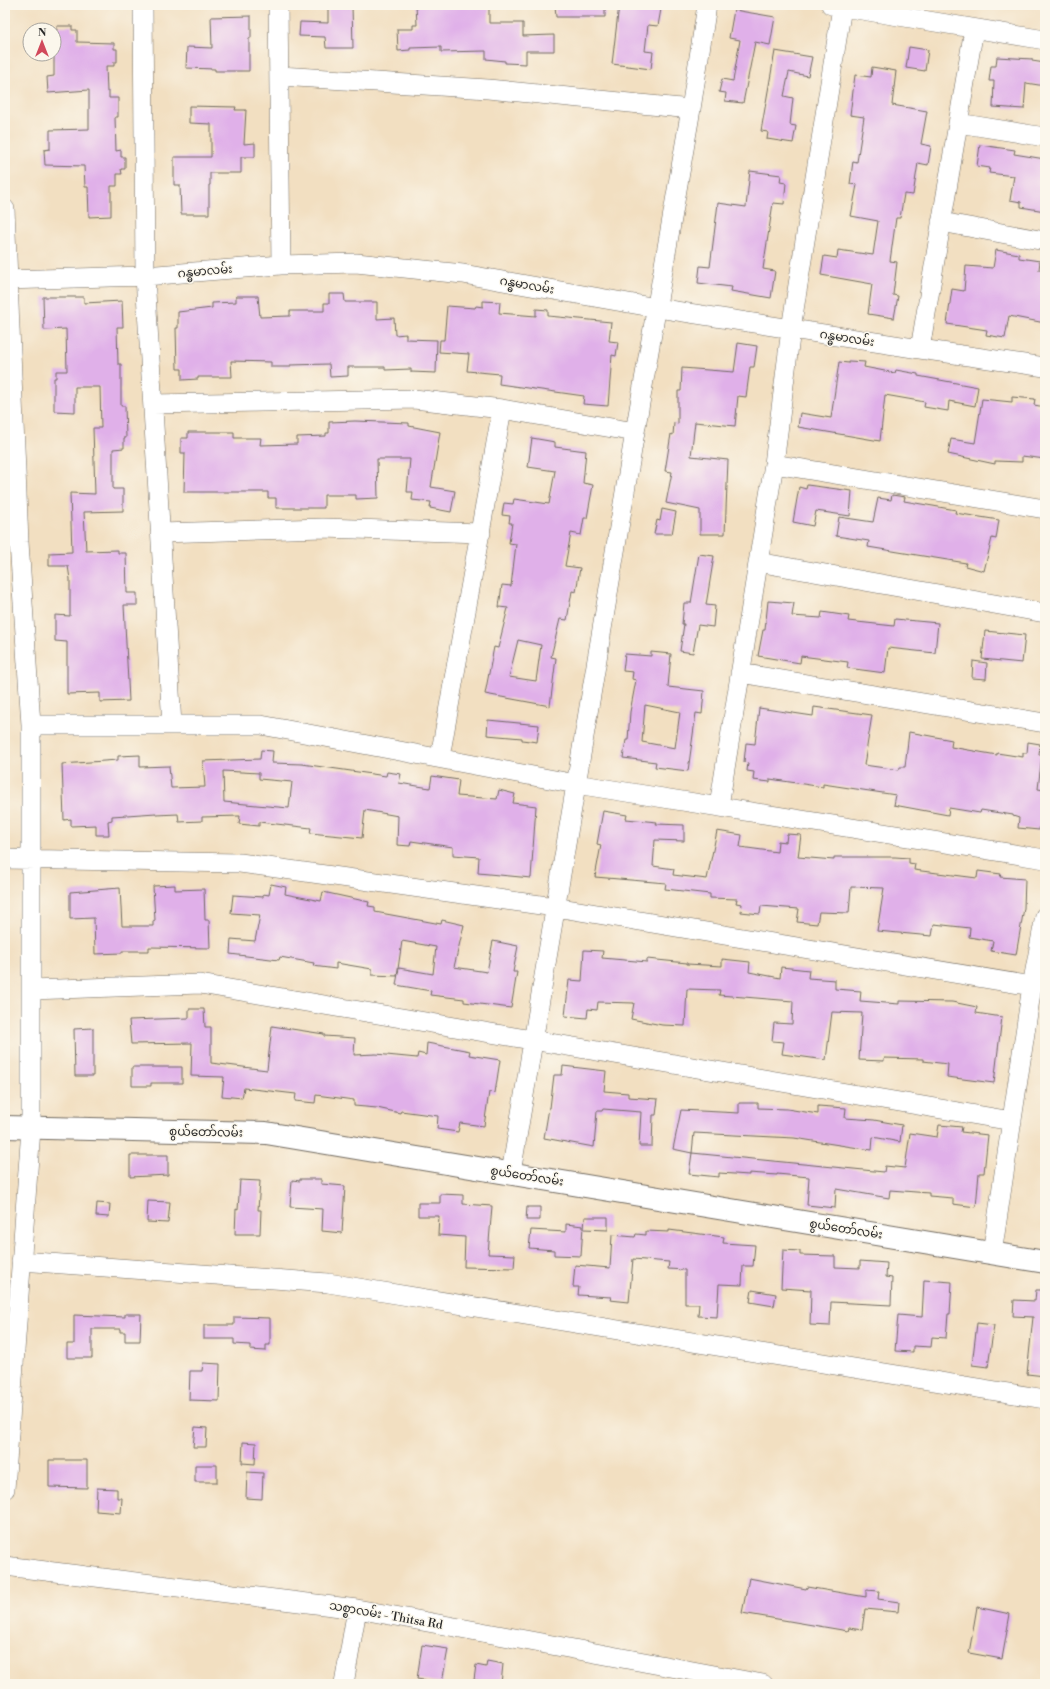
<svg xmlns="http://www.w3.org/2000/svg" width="1050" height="1689" viewBox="0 0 1050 1689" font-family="'Libre Bodoni','Noto Sans Myanmar',serif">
<rect width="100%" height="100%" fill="#fbf7ec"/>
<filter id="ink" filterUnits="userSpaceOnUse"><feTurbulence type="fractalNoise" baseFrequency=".025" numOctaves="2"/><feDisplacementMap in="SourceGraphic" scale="8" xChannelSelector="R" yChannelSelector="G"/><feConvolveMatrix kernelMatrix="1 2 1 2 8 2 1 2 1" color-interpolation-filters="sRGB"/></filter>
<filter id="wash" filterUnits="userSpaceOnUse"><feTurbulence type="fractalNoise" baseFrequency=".012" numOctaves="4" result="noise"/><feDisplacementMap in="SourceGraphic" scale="16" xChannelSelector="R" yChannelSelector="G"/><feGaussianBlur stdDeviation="0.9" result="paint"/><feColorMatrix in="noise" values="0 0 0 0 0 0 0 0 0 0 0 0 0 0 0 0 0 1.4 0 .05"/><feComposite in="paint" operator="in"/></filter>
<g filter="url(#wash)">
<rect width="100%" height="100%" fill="#f2dfc1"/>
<g id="blocks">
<!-- building -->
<path fill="#e0b0e9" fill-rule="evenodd" d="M328 5H352L353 48H326L325 37 299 36 300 22 328 23Z
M416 5H489V23H523V36L554 35V51H526V64L505 63V61L486 59V51L441 52V47L410 48V50L398 51 397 29H413V25H417Z
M555 5H605V17H556Z
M619 5 661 9 658 26 648 25 645 51 653 52 651 69 612 64Z
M734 10 775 17 770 45 755 42 743 103 725 101 726 93 719 92 722 79 733 81 740 40 729 38Z
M251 16V38H249V71H215V69L186 68 187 47 212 48 211 17Z
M57 26H72V30H77V42L114 43V49H117V62H114V66H106L107 92H109V98H118V117H115L116 151 121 150V157H125V169H121L122 174H117V186H111V216L89 217 88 187H85L84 166 45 165 44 150 50 149V130L89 129V90L48 93 47 77 54 76V30H57Z
M909 47 928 50 925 71 906 68Z
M775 51 812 57 808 76 789 72 784 96 793 98 790 125 796 126 793 143 767 139 768 132 761 131Z
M997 57 1032 59V61L1045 63V86L1026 83 1024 109 993 107 994 81H989L991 66H996Z
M872 67 896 71 892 105 927 111 921 144 931 146 928 165 918 163 913 195 904 194 900 218H896L890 261 897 262 893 295 898 296 894 318 868 314 872 284 821 275 824 256 837 258 838 250 873 255 878 221 851 216 857 185 850 184 853 161 857 162 864 117 850 115 855 75 871 77Z
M189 106 236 107 235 110H246L244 144 255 143V157H241V173H210V185H209V214H181L180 185H174V157H211V124L189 123Z
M980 145 1015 150 1014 154 1045 159V211L1021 207V202L1010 200 1014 176 989 173 990 168 977 166Z
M750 171 781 175 780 182 786 183 784 204 773 203 763 269 775 271 771 298 731 291 732 287 698 283 700 266 710 267 718 203 746 207Z
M996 250 1019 254V258L1040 261 1039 270 1045 271V323L1009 316 1005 338 986 335 987 330 947 324 952 289 964 291 966 266 993 268Z
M329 294H344L345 302H377V319L394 318 395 335 406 334V339L437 340 436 373 411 372V369L385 370V367H348V376L330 377 329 364 290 365V367H271V362L231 361 232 377H198V379L182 380V369H177L176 328H178V312L212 308V303L236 302V296H258L260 317 290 316V311H324V303H329Z
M43 297H84V303L122 301 123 327H117L118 364H121V406H125L126 438H124V448L113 449V489H123V511L84 512 86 551 118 550V553H126L127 593H137V605H124L129 701 100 702V693L67 694V642L55 641V615L70 616V579L68 566H49V553L72 552 70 493 95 494 93 428H101L100 387H75V412L54 411V378H56V371H67L66 329 44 330Z
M483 301 500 302 499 313 536 316V309L548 310V316L611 322 609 341 618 342 616 356 612 355 608 406 583 404 584 396 499 384 500 374 467 371 469 354 439 352 440 340H444L447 306 475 308 476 306 483 307Z
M738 343 757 346 754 367H750L746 397 738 396 735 426 695 422 691 456 728 460 725 534H700V510L666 503 672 472 665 471 671 434 673 435 674 423 678 424V391H681L682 368 734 372Z
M849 361 865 362 864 367 895 373 896 370 918 374V376L978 387 975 406 949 401 948 411 924 407 925 402 885 395 880 441 798 427 800 413 831 418 839 362 849 363Z
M1012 397 1035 399 1034 405 1045 407V459L1022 456V462L995 461V464L948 454 951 439 975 443 982 399 1012 402Z
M355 421 409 423V426L440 432 431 487 455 491 451 512 430 508 431 502 412 500 413 492H407L410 459H377L378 498 356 499V495H324V508H276V498H268V492H184L185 453H181V438H188V432H234V438H261L260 445 297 444V437L326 436V433H329V422Z
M532 438 555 442V447L586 451 583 483 593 485 587 518H584L581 535 571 533 565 566 580 568 576 592 572 591 567 620 560 619 551 657 556 658 550 706 485 694 494 647 498 648 508 608 499 607 502 585 511 586 516 544 509 543 512 523H509L510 516 502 515 504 503 513 504 514 499 549 504 555 471 528 467ZM518 640 541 645 536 681 509 677Z
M807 485 852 491 850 516 816 511 813 526 793 522 799 487 806 489Z
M892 495 905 497 904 501 956 510 955 513 999 520 996 539 992 538 984 571 965 566 966 563 868 547 869 541 836 536 839 517 873 522 878 498 891 500Z
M662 509 676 512 672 534H654L657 520 660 521Z
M699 554 714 556 706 605 715 606 713 627 698 625 693 653 680 651 684 624H682L684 603H691Z
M768 601 794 603 792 616 821 618 822 612 849 616 848 621 894 626 895 619 938 623 935 653 888 648 885 673 847 668 848 662 801 656 800 663 758 656 763 630H765Z
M985 631 1025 635 1022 663 982 659Z
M651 652 671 654 668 687 704 691 702 714 696 713 688 771 655 767 656 762 623 758 626 740H628L630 712 636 680 632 679 633 672 623 671 625 654 651 656ZM645 705 680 712 675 748 642 742Z
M973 661 987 663 986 679 972 678Z
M814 707 872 715 864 765 899 770 900 767H905L909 732 952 740 951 747 997 755V753L1023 757V753H1027L1028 742 1040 744 1039 755H1042L1038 789 1044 790 1039 830 1018 828 1019 818 1013 816V815L981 810 980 813 949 808 948 815 894 805 896 795 823 784V787L770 779V782L753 780 754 772 747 771 748 763 744 762 746 743 755 744 759 708 813 716Z
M488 720 539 725 537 742 522 740V738L487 735Z
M261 750 273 751 272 763 302 764 386 776 387 772 401 774 399 783 430 788 432 776 459 780 457 796 497 799 499 790 515 794 513 803 536 806 531 878 478 873 479 857 453 855V847L411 841 410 846 397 845 398 816 365 810 362 838 310 833 311 828 259 822V826L239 824 240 816 202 817V821L179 822 178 814 156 815V813L112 816V820L108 821 109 835H96V825L71 826V819L64 820 62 764 118 760V756L140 755V767L169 766 171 788 205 787 203 761 260 759ZM223 771 259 773V779L292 782 289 808 224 802Z
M603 811 627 815 626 819 657 822 656 824 684 825V841L655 840 653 866 674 869 673 875 707 879 717 831 742 835 740 847 777 852 778 841 786 842 787 834 801 835 798 857 834 860V857H895L909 858V863L915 864 914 870 977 878 978 871 1001 874 1000 877 1025 879 1024 908 1016 955 991 951 993 941 969 937 970 928 934 924 932 936 877 931 884 888 851 887 849 913 819 912 817 924 797 922 799 909 761 906 760 914 741 912 742 904 736 903 737 899 710 898V894L665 889 666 883 595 877 601 845 597 844Z
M271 884 286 887 285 894 321 901 323 892 369 902 368 906 375 907V912L441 924 442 920 464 925 454 967 487 972 493 941 518 946 513 972H517L511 1008 464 1002V999L430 995 431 991 396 985 399 968 433 974 436 947 402 941 397 976 372 975V969L336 963V969L313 966 314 963 280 957 279 960 230 954 231 939 255 941 260 915 231 913 233 895 263 897V894L269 895Z
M175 885V890L204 889 205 920H209L210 948 149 947V951H122V953L95 954 94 918 70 919V892L120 888 122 926H153V921L155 920 153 886Z
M584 950 603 951 602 958 647 962V959L687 963V964L722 966V959L750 962 749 972 780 978 781 967 809 970 808 978 835 980V989L861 991 860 1001 899 1004V1001L952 1002 977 1007 976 1013 1002 1017 994 1083 947 1077 948 1064 923 1061V1059L884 1058V1061L859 1060 862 1013 832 1012 826 1060 782 1054 784 1042 772 1041 774 1023 792 1024 793 1001 719 995 720 990 687 989 685 1026 662 1025 631 1019 634 1003 598 1002 597 1010 588 1009 587 1018 565 1016 569 980 582 981Z
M189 1009H204L205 1027H211V1063L267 1070 272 1026 324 1034V1036L355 1038 354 1055 376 1054 417 1058 418 1053 426 1055 427 1043 470 1051 469 1055 500 1060 495 1093 489 1092 484 1126 460 1123 458 1132 437 1129 438 1116 401 1111 400 1113 377 1108 354 1106V1100L316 1095 315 1103 295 1101 296 1094 244 1088 242 1098 222 1096 224 1077 191 1076 192 1043 131 1044 129 1020 189 1018Z
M93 1028V1076H75L74 1029Z
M563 1066 606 1071 604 1091 628 1093V1097L658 1099 656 1115H653L652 1146H639L641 1112 603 1109 602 1111H597L594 1147 544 1138 549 1108H550L554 1075H562Z
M132 1067H182V1083H151V1086H132Z
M739 1103H758V1108L787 1109 818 1114V1106L846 1108 845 1118 874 1120 902 1125 900 1142 873 1137 872 1150 794 1138 694 1133 692 1153 673 1149 681 1110 739 1113Z
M939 1125 962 1127 961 1132 988 1135 984 1173H979L976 1207 953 1204V1198L929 1196V1193L890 1190 889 1198 836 1189 835 1208 807 1205 809 1177 777 1174V1175L749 1173V1175L719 1173V1177L689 1174 692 1153 884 1172 885 1166 905 1168 910 1133 937 1137Z
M130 1155H168V1175L130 1177Z
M300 1179H321V1184L345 1186 342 1233 322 1231 323 1209 290 1207 292 1180 300 1181Z
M240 1180 260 1181 258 1210H261L260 1234H235L236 1209 238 1210Z
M440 1194 463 1195V1204L492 1206 488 1254 515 1255 514 1268 464 1267 465 1237 438 1235 439 1216H418V1203H440Z
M148 1201 170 1202 168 1223 147 1222Z
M97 1203 110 1204 109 1217 96 1216Z
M527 1207H540V1220H526Z
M585 1217H608V1230L584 1229Z
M566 1224 583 1226 581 1256 554 1255V1250L529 1248 531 1230 566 1232Z
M669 1230 724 1237 723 1243 755 1245 753 1266H743L742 1285 719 1284 717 1317 698 1316 699 1304H685V1270L668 1269 669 1262 633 1259 629 1302 610 1300 611 1297 578 1295 579 1287H573L575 1265 610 1268 612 1235 635 1237 636 1234 646 1235V1231L669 1232Z
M783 1250 800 1251V1255L835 1256V1267L860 1268V1261L887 1263 886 1277 892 1278 891 1305 831 1302 830 1326 810 1325 811 1290 781 1288Z
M924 1280 952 1282 950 1314H948L946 1338 932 1337 931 1347 913 1346V1352L895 1351 898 1315 922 1317Z
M752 1290 776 1294 774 1306 750 1302Z
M1036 1290H1045V1376L1027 1374 1033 1317 1013 1316 1014 1300 1035 1301Z
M125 1314H141L140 1341H125V1332H120V1329H92V1358H67V1344H74V1315L125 1317Z
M234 1317 270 1318V1345H266V1351L250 1350V1345L234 1344V1339H204V1325H234Z
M977 1323 994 1325 988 1367 972 1365Z
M203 1363 220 1364 219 1401 189 1400 190 1371H202Z
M195 1427 207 1428 206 1447H193Z
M243 1442 256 1443 255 1464 242 1463Z
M49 1460H87V1488L49 1487Z
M195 1465H217V1482H195Z
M247 1472 263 1473 262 1499 246 1498Z
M97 1488 117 1489V1498H122L121 1513 96 1511Z
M749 1578 806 1589 807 1587 866 1597V1590L879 1591 878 1599 899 1602 898 1612 865 1609 862 1630 849 1628 848 1631 742 1613Z
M977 1607 1010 1614 1002 1659 969 1653Z
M422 1645 448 1649 442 1683 417 1679Z
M487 1661 503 1664 501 1684H484L485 1681 474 1680 476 1665 486 1667Z"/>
</g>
</g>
<g filter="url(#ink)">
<use href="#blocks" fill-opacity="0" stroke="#716a60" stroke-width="1"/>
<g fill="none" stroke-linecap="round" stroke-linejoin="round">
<!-- minor casing -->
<g stroke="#716a60" stroke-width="20">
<path id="minor" d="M143 5 145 276 172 725
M278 5 281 265
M831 5 1045 40
M280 76 488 89 691 109
M958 123 1045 137
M5 209 19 542 31 725V1129L5 1489
M941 222 1045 241
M5 280 145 276 281 265 356 263 463 274 657 308 920 349 1045 367
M920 349 974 29
M153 404 414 399 502 409 635 432
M774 464 1045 509
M160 533 323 528 481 533
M758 562 1045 613
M740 673 1045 723
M31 725H261L576 784 1045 859
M440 757 502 409
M719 806 774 464 791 329 842 7
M5 859 240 863 555 907 1032 986
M31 990 200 984 1012 1121
M511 1173 635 432 691 109 707 5
M992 1254 1032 986 1045 916
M21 1261 328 1283 1045 1399
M5 1566 357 1609 763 1684
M344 1684 357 1609"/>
</g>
<!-- tertiary casing -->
<g stroke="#716a60" stroke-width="24">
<path id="tertiary" d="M5 1127 266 1133 1045 1262"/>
</g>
<!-- minor -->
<use href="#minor" stroke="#fff" stroke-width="19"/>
<!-- tertiary -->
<use href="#tertiary" stroke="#fff" stroke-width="22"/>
</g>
</g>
<g text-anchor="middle" stroke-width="3" stroke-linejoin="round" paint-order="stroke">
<!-- street labels -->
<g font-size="12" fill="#2b2b2b" stroke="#fbf7ec">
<text transform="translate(205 271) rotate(-5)" y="4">ဂန္ဓမာလမ်း</text>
<text transform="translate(527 285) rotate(10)" y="4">ဂန္ဓမာလမ်း</text>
<text transform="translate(847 338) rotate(9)" y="4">ဂန္ဓမာလမ်း</text>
<text transform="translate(206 1132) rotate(1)" y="4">စွယ်တော်လမ်း</text>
<text transform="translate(527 1176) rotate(9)" y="4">စွယ်တော်လမ်း</text>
<text transform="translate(846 1229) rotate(9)" y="4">စွယ်တော်လမ်း</text>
<text transform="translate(386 1615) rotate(10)" y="4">သစ္စာလမ်း - Thitsa Rd</text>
</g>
</g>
<!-- margin -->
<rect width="1050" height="1689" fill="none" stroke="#fbf7ec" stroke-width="20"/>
<!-- north arrow -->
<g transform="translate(42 42)"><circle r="19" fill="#fbf7ec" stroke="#a8a59f"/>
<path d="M0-3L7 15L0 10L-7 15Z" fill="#d1495b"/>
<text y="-6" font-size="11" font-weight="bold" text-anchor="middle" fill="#2b2b2b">N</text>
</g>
</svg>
